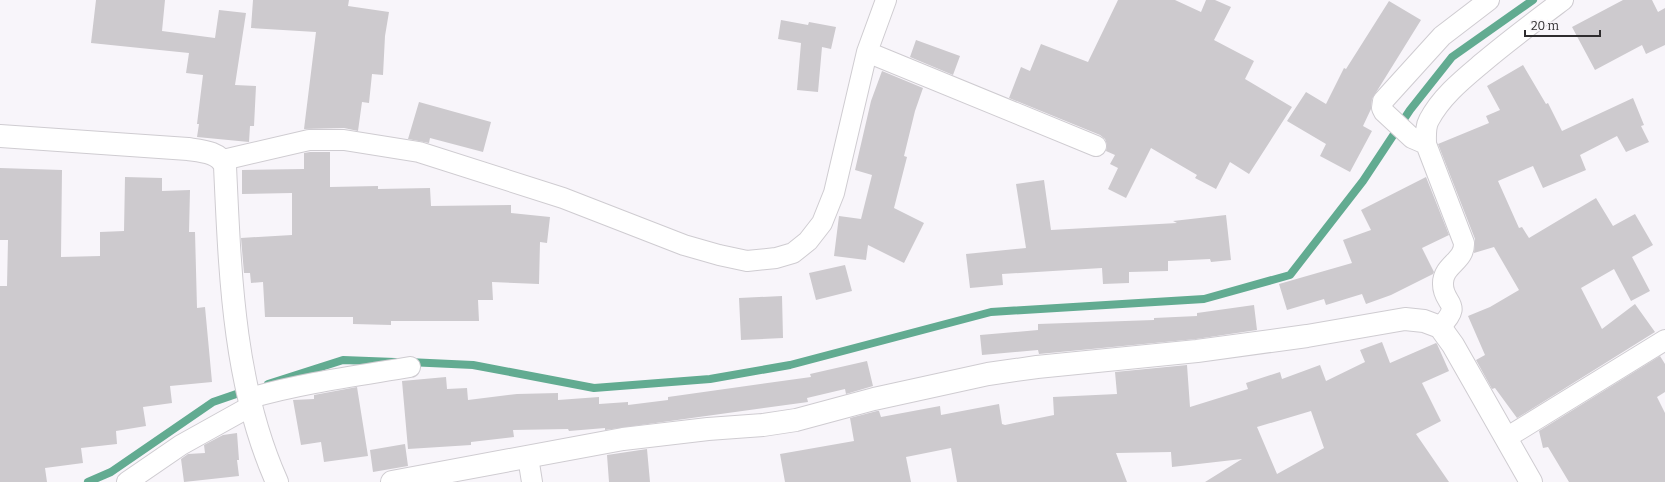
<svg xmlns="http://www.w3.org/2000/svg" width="1665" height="482" viewBox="0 0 1665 482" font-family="Bitter,serif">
<rect width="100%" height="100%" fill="#f8f5fa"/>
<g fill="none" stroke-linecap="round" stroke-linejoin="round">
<!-- stream -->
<path stroke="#62ab91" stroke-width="8" d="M408 362 473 365 594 388 710 379 790 365 991 312 1204 299 1290 275 1363 181 1410 110 1452 57 1533 0
M268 384 343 360 395 362
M88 482 111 472 213 402 248 390"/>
</g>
<!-- building -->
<path fill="#cdcace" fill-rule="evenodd" d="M96 0H165L162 31 215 38 219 10 246 13 235 85 256 86 254 126H250L249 142 197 137 199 124H197L203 75 186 73 189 53 91 43Z
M253 0H349L348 6 389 12 385 36 383 75 372 74 369 103 362 102 358 131 344 128 304 129 316 32 251 28Z
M1118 0H1175L1201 12 1206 0H1215L1231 7 1214 40 1254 61 1245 79 1292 107 1249 174 1230 162 1216 189 1195 178 1197 175 1151 148 1126 198 1108 189 1118 168 1110 164 1115 155 1106 151 1107 145 1105 139 1100 135 1009 98 1021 67 1030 71 1041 44 1088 62Z
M1623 0H1652L1658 12 1665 8V45L1646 54 1642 45 1595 70 1572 27Z
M1389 1 1421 20 1372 99 1371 109 1363 126 1372 131 1350 172 1320 156 1326 144 1287 121 1306 92 1326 104 1344 68 1346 69Z
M781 20 808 25 809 22 836 27 831 49 822 47 818 92 797 90 801 43 778 39Z
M916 40 960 56 953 75 910 57Z
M1523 65 1546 104 1548 103 1562 131 1633 98 1644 125 1641 126 1649 142 1626 152 1617 136 1580 155 1586 170 1543 188 1533 166 1498 181 1519 228 1522 227 1529 238 1596 198 1613 226 1635 214 1653 245 1632 257 1650 291 1631 301 1614 269 1581 288 1602 329 1635 304 1655 332 1517 418 1495 388 1492 389 1476 360 1485 355 1468 316 1490 307 1519 290 1494 247 1474 253 1475 239 1438 144 1489 123 1486 116 1500 110 1487 86Z
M882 71 923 88 915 111 904 156 907 157 894 208 924 223 904 263 868 245 866 260 834 256 839 216 861 219 872 175 855 170 871 101Z
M419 102 491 122 483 152 430 138 429 143 408 139Z
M310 152H330V187L378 186V189L430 188 431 206 511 205V213L550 217 547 243 540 242 539 284 492 282 493 300H478L479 321H391V325L353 324V317H265L263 282 251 283 250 273H244L241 238 292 235V193L242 194V170L304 169V153Z
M0 168 62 170 61 257 100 256V232L124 231 125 177 162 178V191L190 190 189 232H195L197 308 205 307 212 382 170 386 172 403 143 407 146 426 116 431 117 444 81 448 83 463 45 468 47 482H0V286H7L8 240H0Z
M1426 177 1449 235 1422 248 1434 272 1433 274 1391 295 1366 304 1362 294 1326 305 1324 299 1287 310 1279 284 1352 263 1343 240 1371 230 1361 210Z
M1044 180 1051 230 1177 223 1173 221 1226 215 1231 260 1211 262 1210 259 1168 261V271L1129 272V283L1103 284 1102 268 1002 274 1003 285 970 288 966 254 1026 248 1016 184Z
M845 265 852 291 816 300 809 273Z
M782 296 783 338 741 340 739 298Z
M1254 305 1257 330 1196 339 1039 354 1038 350 982 355 980 335 1038 330V324L1154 320V318L1197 316V313Z
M1382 342 1390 363 1436 343 1437 344 1449 371 1422 383 1441 421 1416 434 1449 482H1205L1242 459 1172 467 1171 452 1116 453 1127 482H957L951 448 906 457 911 482H785L780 454 854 441 850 418 877 411H879L881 417 940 406 941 415 999 404 1002 424 1005 425 1054 415 1053 397 1117 394 1115 372 1187 365 1190 407 1248 389 1246 383 1280 372 1282 379 1320 365 1326 381 1365 362 1360 350ZM1311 411 1324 448 1277 474 1257 427Z
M1660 356 1665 364V392L1657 397 1665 413V482H1569L1548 447 1543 448 1539 431Z
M867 361 873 386 846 394 845 389 807 398 808 402 605 430V428L569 431 568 429 513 430 514 437 471 442V445L408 449 402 381 446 377 447 389 467 388 468 400 517 394 558 393V400L599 397V404L628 402V405L668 400V397L811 377 810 374Z
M357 387 368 456 324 462 321 442 301 445 293 400 314 399V395Z
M237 433 239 460H237L239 476 184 482 181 459 188 454 205 453 204 445 223 435Z
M405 444 408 466 373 472 370 450Z
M647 449 650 482H609L607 455Z"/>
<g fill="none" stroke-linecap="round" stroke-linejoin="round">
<!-- minor casing -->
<g stroke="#cfccd1" stroke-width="22">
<path id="minor" d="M867 52 1096 146
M1426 144 1412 138 1384 112 1382 108 1383 101 1442 36 1489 0
M223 160 309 140H344L419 152 563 198 684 245 719 255 747 261 776 258 793 253 808 241 822 223 834 193 867 52 886 0
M1440 327C1465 302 1442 305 1443 283 1443 265 1465 261 1464 243L1426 144C1426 136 1425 127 1429 120 1441 97 1462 80 1481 64 1508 41 1535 21 1563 0
M250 398C302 383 356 376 410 367
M1506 438 1665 340
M528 457 532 482
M127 482 181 445 251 406"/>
</g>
<!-- tertiary casing -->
<g stroke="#cfccd1" stroke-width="24">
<path id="tertiary" d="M0 136 188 149C202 151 220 152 225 166 230 272 233 384 277 482
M392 482 623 439 708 429 763 425 796 420 874 399 988 374 1037 367 1197 351 1307 336 1405 319 1424 321 1440 327 1453 345 1531 482"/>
</g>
<!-- minor -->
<use href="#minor" stroke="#fff" stroke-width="20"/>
<!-- tertiary -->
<use href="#tertiary" stroke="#fff" stroke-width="22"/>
</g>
<!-- scale -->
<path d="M1525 30v6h75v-6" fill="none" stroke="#2e2c2e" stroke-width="2"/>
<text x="1531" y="30" font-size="12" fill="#2e2c2e" stroke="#f8f5fa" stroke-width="3" paint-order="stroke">20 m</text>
</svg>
